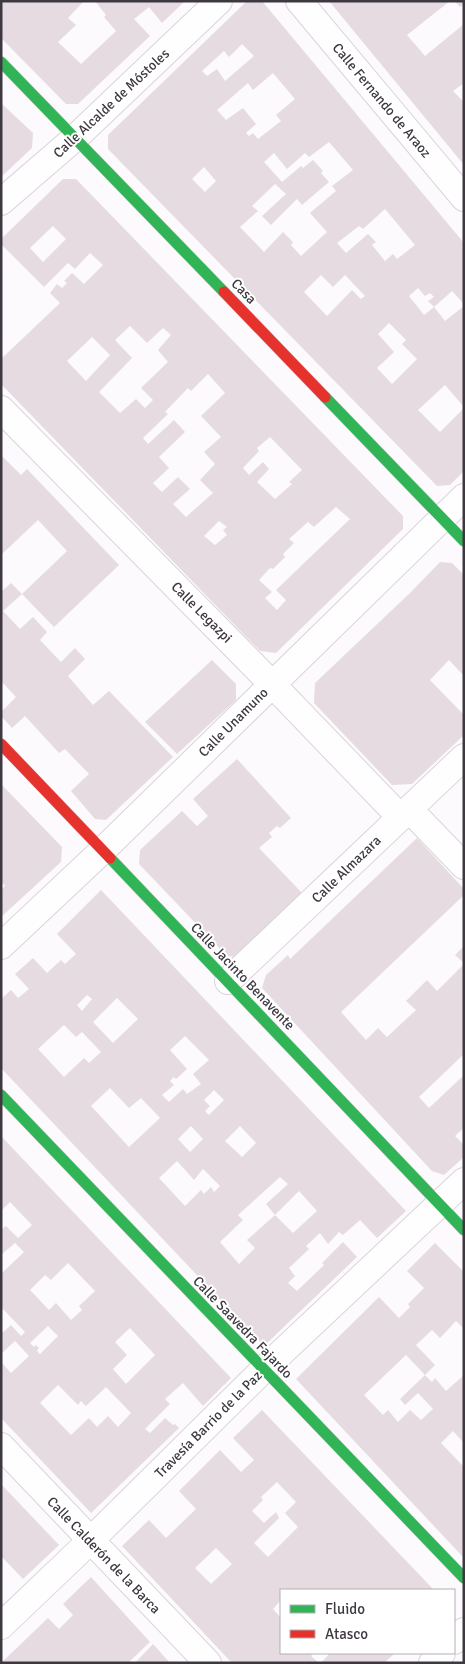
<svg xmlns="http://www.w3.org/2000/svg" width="465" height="1664" viewBox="0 0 465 1664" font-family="Signika,sans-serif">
<rect width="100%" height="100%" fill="#fcfafd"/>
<!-- building -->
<path fill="#e5dbe0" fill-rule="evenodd" d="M1 1H84L68 18 76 25 58 42 81 64 116 31 104 17 106 15 95 1H185L162 23 149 7 134 19 150 36 78 104H66L1 38Z
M247 1H262L464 243V304L452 291 434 307 428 301 434 297 430 293 425 296 418 288 409 296 424 315 434 307 445 321 464 306V407L445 385 418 410 440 432 464 408V471L450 485 437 486 108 149V135ZM242 44 254 56 225 81 217 69 207 76 202 71 224 51 229 57ZM273 73 295 99 276 115 281 121 258 139 253 133 249 136 246 133 256 124 243 108 226 120 217 110 248 83 253 90ZM329 142 353 170 332 186 336 191 310 213 327 232 301 256 291 245 293 242 283 232 264 252 240 227 258 211 252 206 275 184 286 194 262 216 271 225 297 199 302 205 329 182 321 173 323 171 313 160 303 168 301 166 282 182 264 162 274 153 287 169 305 153 309 157ZM204 167 216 181 205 192 192 179ZM385 209 415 245 397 259 393 254 385 261 372 245 376 242 368 234 346 253 337 243 359 226 363 229ZM321 275 333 287 345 275 365 296 361 299 352 290 327 316 304 292ZM389 323 406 340 402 344 417 359 392 384 377 368 394 352 378 334Z
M329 1H450L407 35 425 56 464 24V83L453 91 464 102V165Z
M455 1H464V3L460 7Z
M1 103 33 133 32 148 1 177Z
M63 179H76L403 516V529L276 653 260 651 1 384V359L60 303 50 293 57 284 62 288 67 283 64 281 72 273 84 284 103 265 90 253 75 269 68 263 44 287 1 244V239ZM53 226 66 239 43 262 30 248ZM130 326 147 343 163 328 171 335 158 350 168 362 141 388 153 400 145 408 136 399 120 413 99 392 132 358 115 340ZM92 337 110 355 86 381 67 361ZM208 374 225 393 201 416 221 437 204 452 215 464 200 480 213 493 186 517 173 504 190 489 178 477 162 492 153 483 169 468 159 457 185 432 174 420 148 444 143 438 168 414 165 412 188 388 191 391ZM270 437 302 470 289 482 292 484 275 499 257 482 269 469 263 462 249 475 243 468 259 451 257 448ZM336 507 350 519 276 590 286 600 277 610 265 598 272 592 259 580 270 568 273 569 285 557 283 554 294 543 289 539 308 522 314 527ZM219 521 227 527 223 530 227 535 215 545 204 536Z
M1 455 21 475 27 469 119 565 54 627 22 594 3 611 20 629 33 617 47 632 40 640 61 662 75 648 85 659 68 676 93 705 109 691 173 757 106 820 95 819 71 791 89 774 65 749 59 753 25 716 12 728 1 716V712L16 697 1 681V592L11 583 22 594 67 551 38 520 1 555Z
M440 562 452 563 464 575V676L449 660 430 680 464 715V735L412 784 392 785 314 703 315 683 411 592Z
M212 660 236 684V700L177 754 145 722Z
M237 759 291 818 280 828 277 826 269 833 272 837 259 848 302 893 235 957 227 956 139 864 140 850 182 811 197 826 208 816 193 799Z
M1 784 62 847 61 862 1 917V890L5 886 1 881Z
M417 838 464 889V895L341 1012 366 1040 378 1028 387 1037 416 1010 406 1001 427 980 437 991 464 964V1054L419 1097 429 1108 464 1075V1128L455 1136 464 1145V1157L444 1175 432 1171 262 988 266 975 288 955 290 959Z
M101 890 406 1211 377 1238 360 1220 343 1235 339 1232 328 1244 320 1233 306 1246 309 1249 289 1268 295 1276 288 1283 297 1291 324 1265 322 1263 343 1242 357 1257 264 1346 1 1068V999L11 990 18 998 29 989 15 974 33 958 47 973 61 960 65 964 76 954 57 934ZM87 995 92 999 82 1011 77 1005ZM117 998 138 1019 113 1043 93 1022ZM64 1025 76 1037 82 1032 101 1052 89 1063 84 1058 64 1077 38 1049ZM185 1036 209 1060 193 1074 201 1084 187 1094 183 1089 169 1102 162 1095 174 1085 170 1081 174 1077 176 1079 187 1069 170 1050ZM110 1088 129 1108 141 1098 160 1118 129 1147 91 1106ZM214 1090 224 1100 209 1115 205 1111 210 1106 204 1100ZM191 1126 203 1139 190 1152 178 1139ZM240 1126 256 1143 242 1157 225 1141ZM177 1161 194 1180 203 1169 220 1186 214 1192 211 1187 204 1194 201 1190 185 1206 159 1178ZM280 1177 288 1184 266 1204 275 1215 299 1191 317 1211 293 1233 275 1215 247 1240 255 1248 239 1264 220 1242 243 1220 238 1215Z
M464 946V963L455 955Z
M1 1136 231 1378 203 1406 183 1383 165 1399 170 1404 145 1429 150 1433 165 1418 173 1425 175 1424 179 1428 91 1513 1 1418V1362L11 1373 29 1356 15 1341 1 1354V1334L11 1325 21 1336 25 1332 1 1307V1274L24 1252 15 1243 1 1255V1230L6 1226 18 1238 32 1225 10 1202 1 1211ZM68 1263 95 1291 79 1306 82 1310 71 1320 56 1303 49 1310 30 1290 45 1275 51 1280ZM48 1326 58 1336 40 1354 37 1351 39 1348 36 1345 34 1347 30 1343ZM130 1328 155 1355 126 1384 113 1369 127 1355 115 1342ZM58 1385 78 1405 81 1401 86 1406 106 1387 131 1413 118 1427 108 1416 97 1427 89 1418 71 1435 40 1403Z
M435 1243 464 1272V1329L456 1321 440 1338 432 1330 416 1345 435 1365 425 1375 406 1355 364 1395 383 1415 388 1410 398 1422 410 1410 421 1420 433 1409 418 1393 405 1405 400 1399 425 1375 432 1382 435 1378 446 1391 464 1375V1443L453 1431 441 1443 462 1465 464 1463V1558L296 1379 379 1297 399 1318 410 1307 408 1304 424 1288 407 1271Z
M262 1410 434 1590H281V1600L273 1609 281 1618V1653H314L311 1656 319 1663H232L122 1546 149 1520 166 1538 196 1509 179 1491 220 1450 241 1472 254 1460 233 1438ZM277 1482 296 1502 285 1513 298 1527 268 1557 254 1543 279 1518 276 1512 264 1523 252 1511 263 1500 261 1497ZM216 1548 232 1564 211 1584 195 1568Z
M1 1484 59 1545 23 1579 1 1556Z
M91 1577 150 1642 128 1663H1L48 1618 59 1629 73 1615 63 1604Z
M153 1644 170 1663H135Z
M327 1653H395L384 1663H321L329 1654Z"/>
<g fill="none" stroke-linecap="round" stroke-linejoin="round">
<!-- street casing -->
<g stroke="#d9d4db" stroke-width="28">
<path id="street" d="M299 1 464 198
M1 202 75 138 219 1
M1 409 272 684 400 817
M409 809 464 866
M1 946 102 851 464 497
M228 981 464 757
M1 1446 208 1663
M1 1626 90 1541 263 1370 464 1181
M454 1641 464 1631
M432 1663 442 1653"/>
</g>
<!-- fast casing -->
<g stroke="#d9d4db" stroke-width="12">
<path id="fast" d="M1 62 224 292
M325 397 464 541
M110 858 464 1230
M1 1095 464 1578"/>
</g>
<!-- jam casing -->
<g stroke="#d9d4db" stroke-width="12">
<path id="jam" d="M224 292 325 397
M1 744 110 858"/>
</g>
<!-- street -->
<use href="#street" stroke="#fffeff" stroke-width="26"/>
<!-- fast -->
<use href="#fast" stroke="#30b455" stroke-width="11"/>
<!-- jam -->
<use href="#jam" stroke="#e5322d" stroke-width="11"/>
</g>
<g text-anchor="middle" stroke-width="4" stroke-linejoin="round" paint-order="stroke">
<!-- street labels -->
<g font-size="14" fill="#3e3841" stroke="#fff">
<text transform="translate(382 100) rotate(50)" y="5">Calle Fernando de Araoz</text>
<text transform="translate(111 103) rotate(-43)" y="5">Calle Alcalde de Móstoles</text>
<text transform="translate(244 291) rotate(46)" y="5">Casa</text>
<text transform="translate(202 612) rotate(45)" y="5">Calle Legazpi</text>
<text transform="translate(233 722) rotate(-45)" y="5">Calle Unamuno</text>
<text transform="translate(346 869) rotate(-44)" y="5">Calle Almazara</text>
<text transform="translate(243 976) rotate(46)" y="5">Calle Jacinto Benavente</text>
<text transform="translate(243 1327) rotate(46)" y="5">Calle Saavedra Fajardo</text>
<text transform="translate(208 1424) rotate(-45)" y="5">Travesía Barrio de la Paz</text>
<text transform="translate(104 1555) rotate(46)" y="5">Calle Calderón de la Barca</text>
</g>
</g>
<!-- border -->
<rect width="465" height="1664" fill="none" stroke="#3e3841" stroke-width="5"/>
<!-- legend -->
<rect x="280" y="1589" width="175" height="65" fill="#ffffff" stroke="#b2afb3"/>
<rect x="290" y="1605" width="25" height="8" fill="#30b455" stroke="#b2afb3"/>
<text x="325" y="1614" font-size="15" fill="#3e3841">Fluido</text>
<rect x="290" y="1630" width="25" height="8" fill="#e5322d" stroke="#b2afb3"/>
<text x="325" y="1639" font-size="15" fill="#3e3841">Atasco</text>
</svg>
